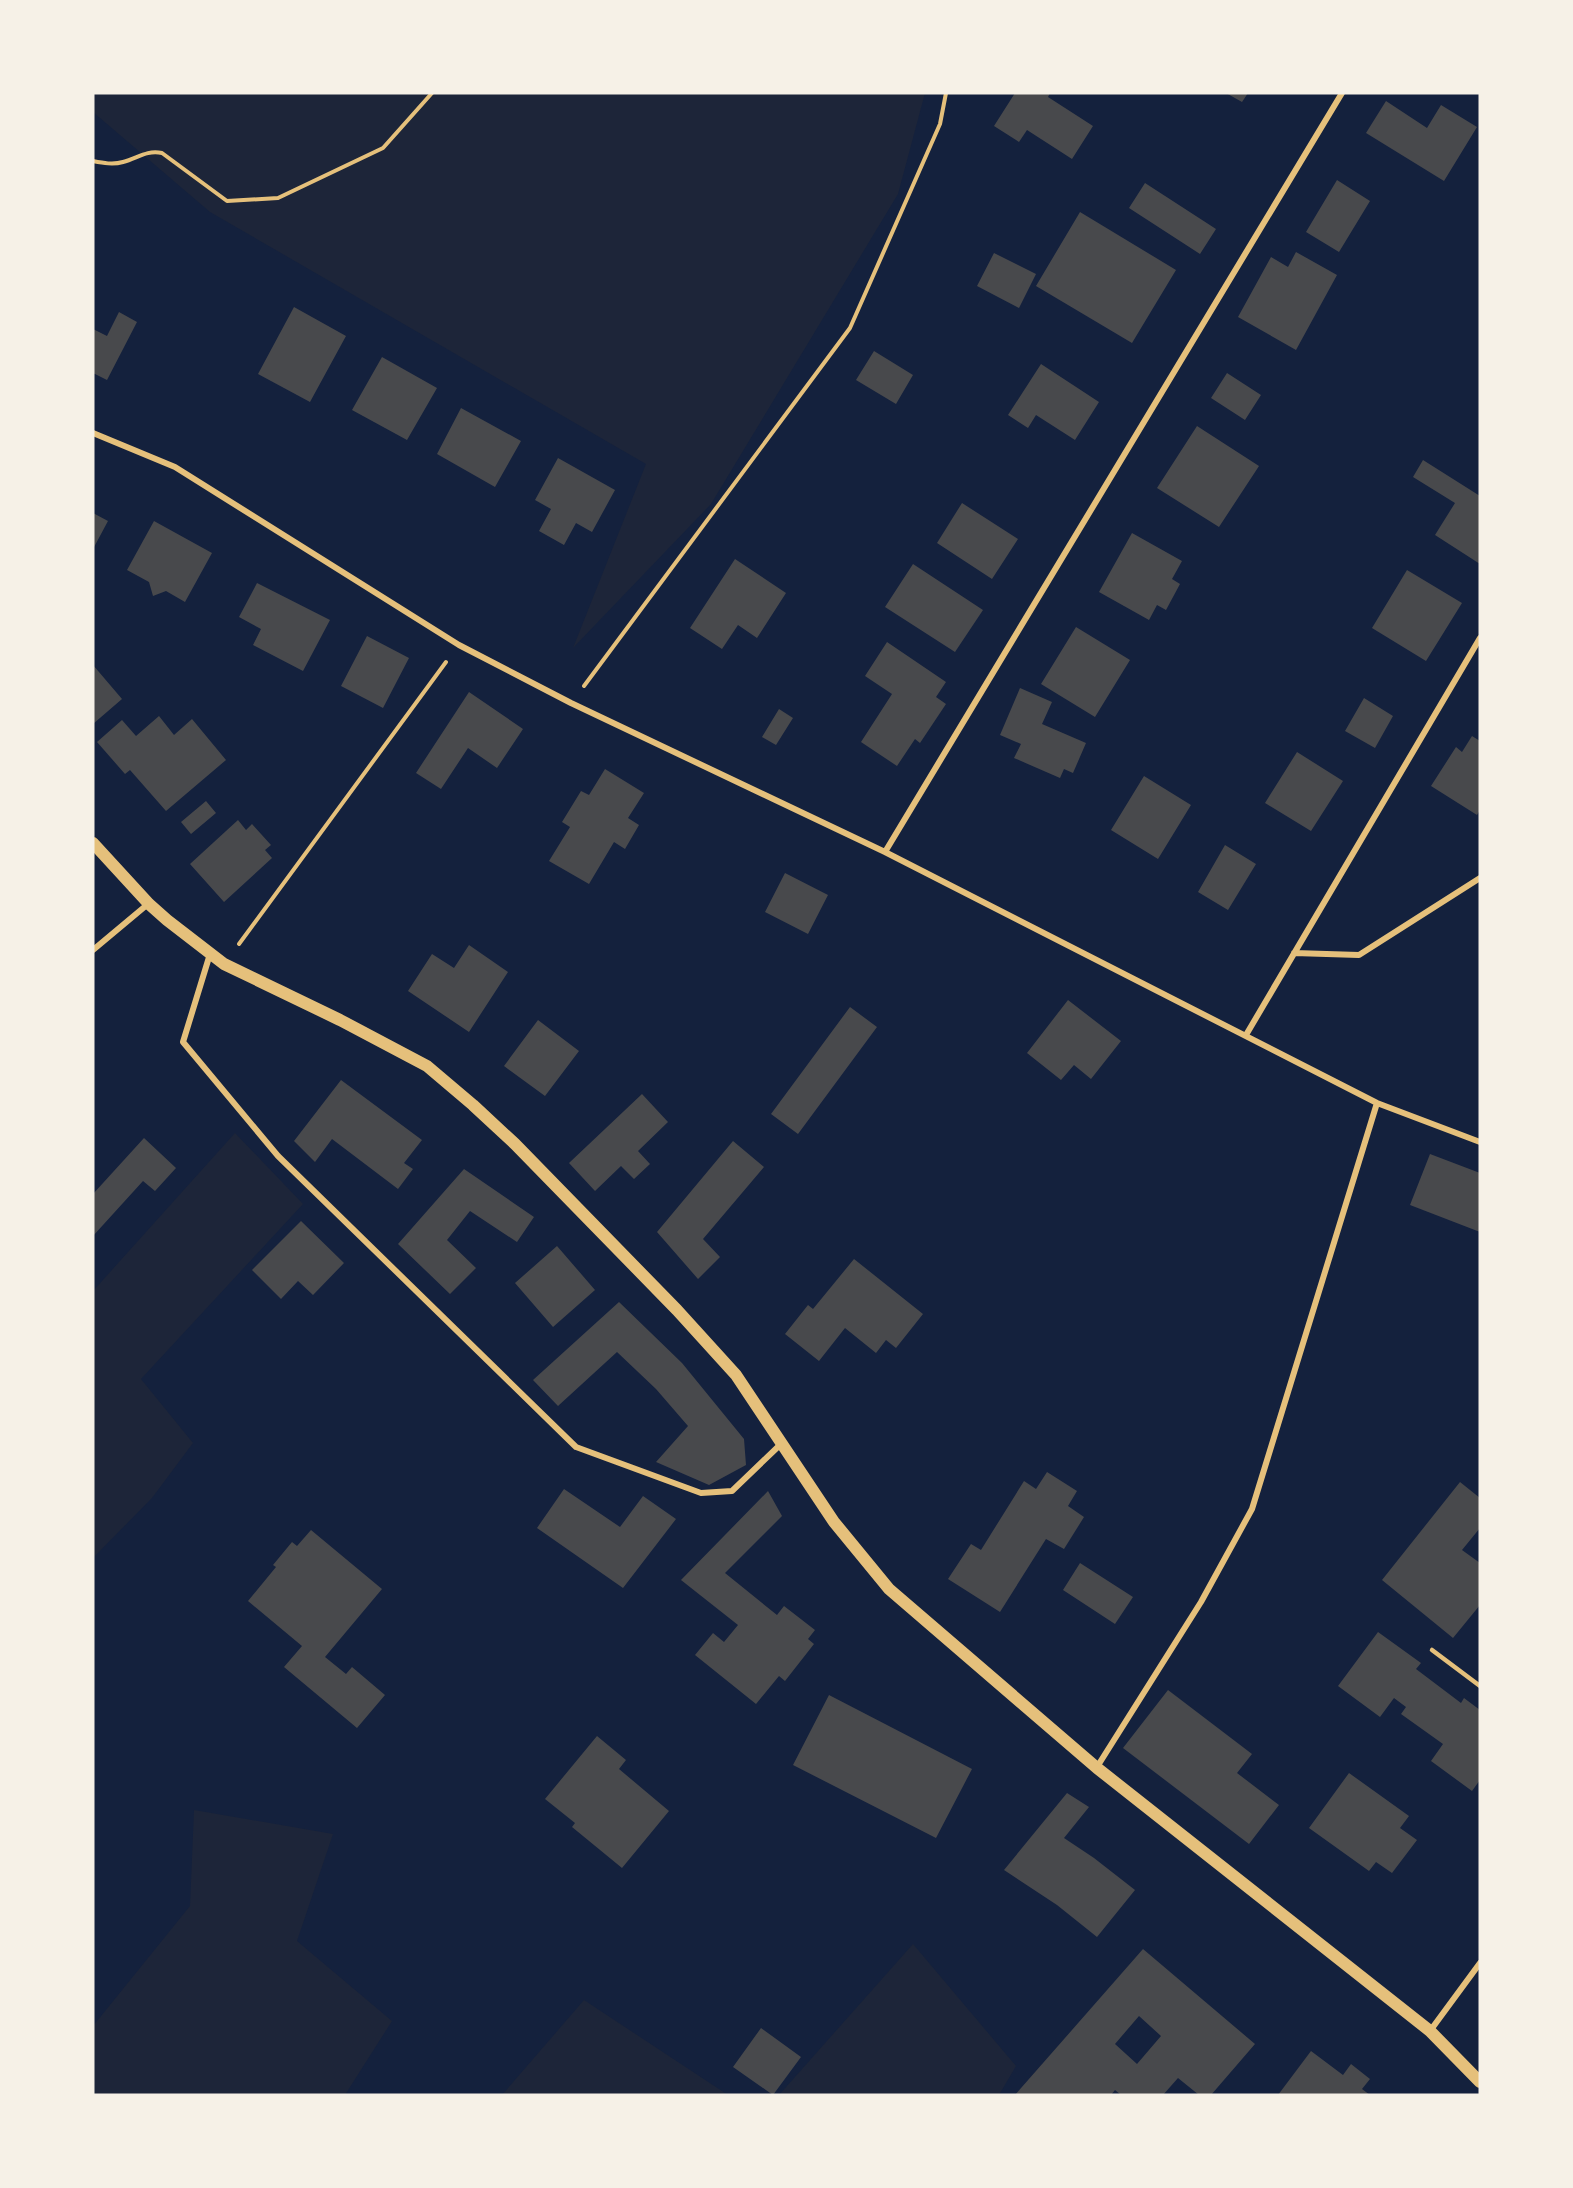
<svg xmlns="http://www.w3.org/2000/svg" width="1573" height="2188" viewBox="0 0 1573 2188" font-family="'Nunito Sans',sans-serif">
<rect width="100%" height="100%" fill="#14213d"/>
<!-- green -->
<path fill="#1d2539" d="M93 93H925L898 194 711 504 573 648 646 464 210 212 93 112Z
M235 1133 303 1204 141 1379 193 1443 152 1498 93 1558V1291Z
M194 1810 333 1834 297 1941 392 2021 345 2095H93V2026L190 1906Z
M913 1944 1016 2066 999 2095H779Z
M584 2000 728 2095H502Z"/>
<!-- building -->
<path fill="#48494c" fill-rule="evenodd" d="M1015 93H1050L1048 97 1093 126 1072 159 1027 130 1019 142 994 126Z
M1226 93H1248L1242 102Z
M1386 101 1427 128 1441 105 1477 127 1444 181 1366 133Z
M1337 180 1370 201 1339 252 1306 232Z
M1145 183 1216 229 1200 254 1129 208Z
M1080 212 1176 270 1132 343 1036 286Z
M1296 252 1337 275 1296 350 1238 317 1271 257 1288 267Z
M994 253 1036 274 1019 308 977 286Z
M294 307 346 336 310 402 258 374Z
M119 312 137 322 107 380 93 373V329L107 336Z
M874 351 913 375 896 404 856 380Z
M382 357 437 388 407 440 352 410Z
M1041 364 1099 402 1075 440 1036 415 1028 428 1008 415Z
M1227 373 1261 395 1245 420 1211 398Z
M461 408 521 441 495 487 437 454Z
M1197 426 1259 466 1219 527 1157 488Z
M558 458 615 490 592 532 576 523 564 545 539 531 551 509 535 500Z
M1423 460 1480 496V564L1435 535 1455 503 1413 477Z
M962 503 1018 539 992 579 937 543Z
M93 513 108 521 93 549Z
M154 521 212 553 185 602 166 591 153 596 149 582 127 570Z
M1132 533 1182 561 1172 579 1180 584 1166 610 1157 605 1149 620 1099 592Z
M735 559 786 593 757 638 738 625 722 649 690 628Z
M913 564 983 610 955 652 885 607Z
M1407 570 1462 603 1426 661 1372 628Z
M257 583 330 620 303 671 253 645 261 629 239 617Z
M1076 627 1130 660 1095 717 1041 684Z
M367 636 409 658 383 708 341 686Z
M887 642 946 682 936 697 946 704 920 743 915 739 897 766 861 742 892 694 865 676Z
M93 665 122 699 93 724Z
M1020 688 1052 702 1042 724 1086 743 1073 773 1064 769 1060 778 1014 758 1021 744 1000 735Z
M469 692 523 729 497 768 468 748 441 789 416 773Z
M1364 698 1393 716 1375 748 1345 731Z
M779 709 793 718 776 745 762 737Z
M159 716 174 735 192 719 226 760 166 811 130 770 125 774 97 742 122 720 136 736Z
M1472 736 1480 741V810L1477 815 1431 786 1456 747 1462 752Z
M1297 752 1343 781 1311 831 1265 803Z
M605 769 644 793 628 818 639 825 625 849 614 842 589 884 549 861 570 827 562 822 581 791 589 795Z
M1144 776 1191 805 1158 859 1111 830Z
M206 801 216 813 191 834 181 822Z
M238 820 246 830 252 824 271 845 265 850 272 858 224 902 190 864Z
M1225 845 1256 864 1228 910 1198 892Z
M785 873 828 895 808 934 765 912Z
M469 945 508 972 469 1032 408 991 432 954 454 968Z
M1068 1000 1121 1041 1091 1079 1074 1065 1061 1080 1027 1053Z
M850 1007 877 1027 798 1134 771 1114Z
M538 1020 579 1051 545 1096 504 1066Z
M341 1080 422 1140 404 1163 413 1169 398 1189 332 1139 315 1162 294 1141Z
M642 1094 668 1122 638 1151 650 1164 634 1179 621 1166 595 1191 569 1163Z
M144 1138 176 1168 155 1191 143 1181 93 1236V1194Z
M733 1141 764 1167 703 1239 720 1257 698 1279 657 1232Z
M1430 1154 1480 1173V1232L1410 1205Z
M464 1169 534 1217 517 1242 470 1211 447 1240 476 1268 450 1294 398 1244Z
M301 1221 344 1263 313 1295 298 1281 281 1299 252 1270Z
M557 1246 595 1290 553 1327 515 1283Z
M854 1259 923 1314 896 1348 886 1340 876 1353 845 1328 819 1361 785 1334 808 1305 813 1309Z
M619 1302 682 1363 744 1439 746 1465 709 1485 656 1462 688 1426 656 1389 617 1352 558 1406 533 1380Z
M1047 1472 1077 1491 1068 1506 1084 1517 1064 1549 1046 1539 1000 1612 948 1579 971 1544 981 1550 1024 1481 1036 1489Z
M1460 1482 1480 1498V1528L1462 1550 1480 1563V1605L1453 1638 1382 1580Z
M564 1489 620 1527 643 1496 676 1519 623 1588 537 1528Z
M768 1491 782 1516 725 1573 777 1615 784 1606 815 1630 808 1639 814 1644 785 1681 779 1676 756 1704 695 1655 713 1633 724 1642 738 1625 681 1580Z
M311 1530 382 1589 325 1657 346 1674 352 1667 385 1695 357 1728 284 1667 302 1646 248 1601 276 1567 273 1565 292 1542 297 1546Z
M1080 1563 1133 1597 1115 1624 1063 1590Z
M1378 1632 1421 1663 1416 1669 1461 1703 1464 1698 1480 1710V1780L1472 1791 1431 1761 1443 1744 1401 1714 1406 1707 1394 1698 1380 1717 1338 1686Z
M1168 1690 1252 1754 1237 1773 1279 1805 1249 1844 1123 1748Z
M829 1695 972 1769 936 1838 793 1765Z
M597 1736 626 1760 619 1769 669 1811 622 1868 572 1827 575 1823 545 1799Z
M1349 1773 1409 1816 1400 1828 1417 1840 1392 1873 1376 1862 1369 1871 1309 1828Z
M1067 1793 1089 1807 1064 1838 1094 1858 1135 1890 1097 1937 1057 1905 1004 1870Z
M1143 1949 1255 2044 1211 2095H1199L1178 2078 1163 2095H1121L1115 2090 1111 2095H1015ZM1139 2016 1161 2036 1137 2064 1115 2044Z
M761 2028 801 2057 773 2095 733 2067Z
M1311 2051 1343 2075 1351 2064 1370 2079 1362 2089 1370 2095H1278Z"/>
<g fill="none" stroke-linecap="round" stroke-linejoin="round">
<!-- path -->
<path stroke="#e5c07b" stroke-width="4" d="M93 161C103 163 113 165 123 162 138 158 146 150 162 153L227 201 278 198 383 148 432 93
M584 686 850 328 940 124 946 93
M239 944 446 662"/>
<!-- service -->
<path stroke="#e5c07b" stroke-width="4.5" d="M1432 1650 1480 1686"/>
<!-- minor -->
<path stroke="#e5c07b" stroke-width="6" d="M93 433 175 467 459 645 571 703 885 852 1377 1103 1480 1142
M885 852 1342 93
M93 950 148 904
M1294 953 1359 955 1480 878
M210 954 183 1042 278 1156 576 1447 701 1493 732 1491 782 1443
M1246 1035 1480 638
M1097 1767 1201 1602 1252 1509 1377 1103
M1430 2031 1480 1963"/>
<!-- secondary -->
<path stroke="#e5c07b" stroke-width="12" d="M93 843 149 904 167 920 224 964 340 1020 427 1066 473 1105 515 1144 677 1310 736 1375 834 1522 889 1589 1097 1768 1430 2031 1480 2082"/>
</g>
<!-- border -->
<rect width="1573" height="2188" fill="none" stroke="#f6f1e7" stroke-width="189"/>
</svg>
